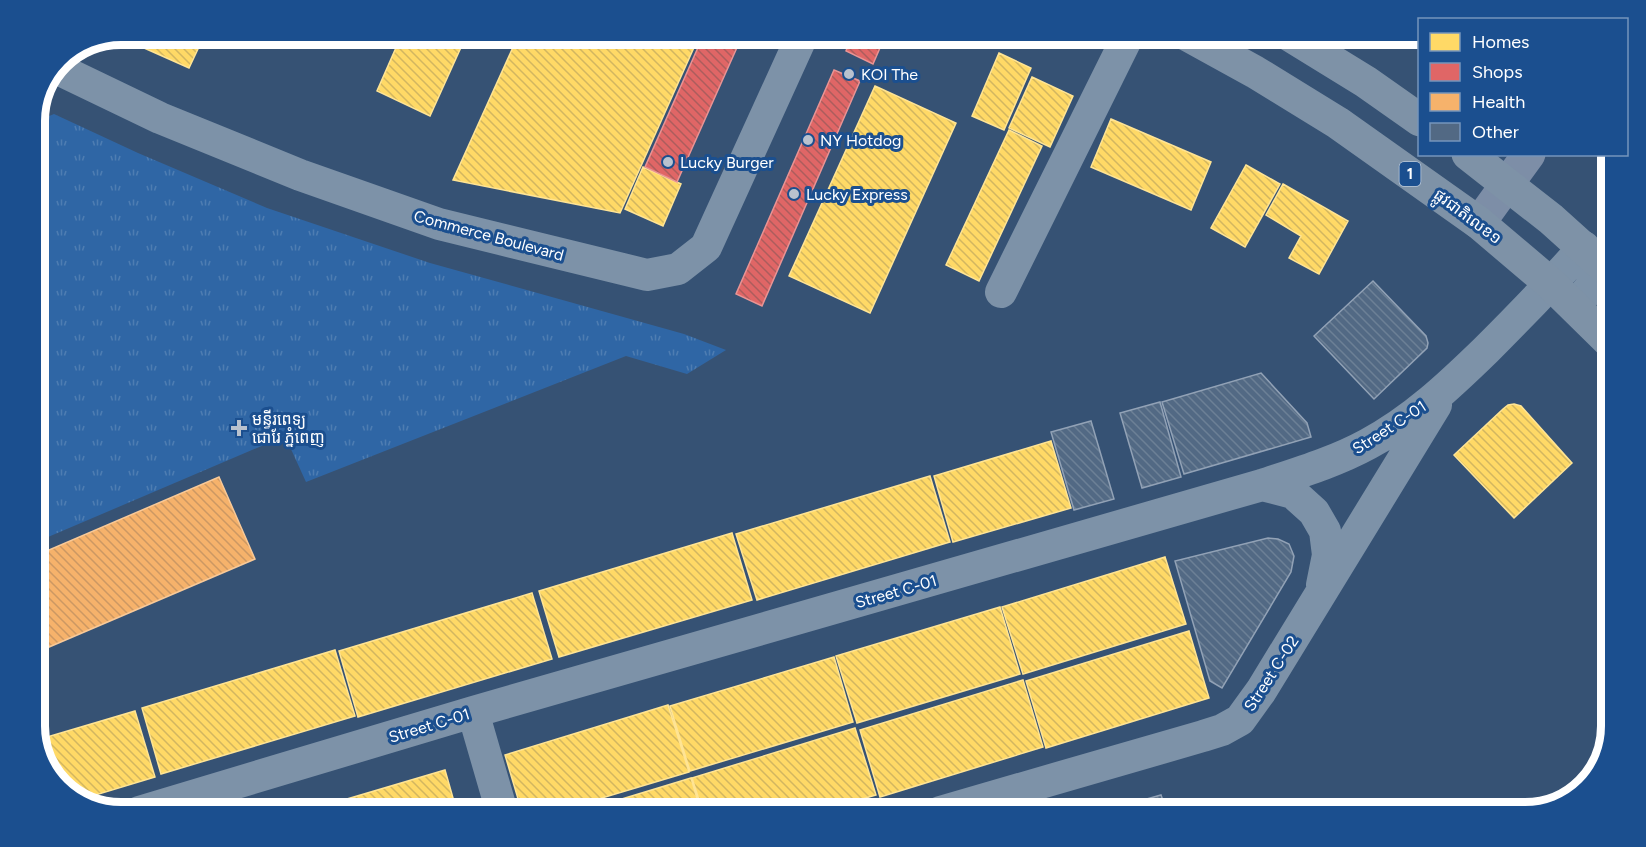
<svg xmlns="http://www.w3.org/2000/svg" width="1646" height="847" viewBox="0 0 1646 847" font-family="Figtree,'Noto Sans Khmer',sans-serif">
<defs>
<pattern id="grass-tufts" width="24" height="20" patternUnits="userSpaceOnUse" patternTransform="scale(1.5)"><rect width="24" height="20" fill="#2f66a5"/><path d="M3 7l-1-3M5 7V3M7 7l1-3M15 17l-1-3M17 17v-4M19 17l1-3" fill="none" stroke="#4e7db2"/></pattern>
<pattern id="homes-back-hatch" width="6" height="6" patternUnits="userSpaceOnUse" patternTransform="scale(1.5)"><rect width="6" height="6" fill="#ffd966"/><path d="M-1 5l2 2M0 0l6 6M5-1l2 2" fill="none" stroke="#d2b660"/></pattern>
<pattern id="shops-back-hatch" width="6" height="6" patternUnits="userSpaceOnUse" patternTransform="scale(1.5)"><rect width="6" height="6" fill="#e06666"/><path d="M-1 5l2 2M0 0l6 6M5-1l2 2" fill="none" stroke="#ac5d5d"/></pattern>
<pattern id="health-back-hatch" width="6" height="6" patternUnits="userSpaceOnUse" patternTransform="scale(1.5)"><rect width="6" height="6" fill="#f6b26b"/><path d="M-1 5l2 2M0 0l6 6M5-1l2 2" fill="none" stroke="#cc9863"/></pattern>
<pattern id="building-back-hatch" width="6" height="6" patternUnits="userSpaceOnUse" patternTransform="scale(1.5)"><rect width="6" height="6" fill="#526984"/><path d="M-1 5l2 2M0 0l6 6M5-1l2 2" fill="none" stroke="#6c8096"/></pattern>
</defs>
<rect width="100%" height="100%" fill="#365274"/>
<!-- grass -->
<path fill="url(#grass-tufts)" d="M54 114 138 153 267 208 430 263 684 334 726 350 687 374 626 356 306 482 285 436 41 540 35 526V122Z"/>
<!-- homes -->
<path fill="url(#homes-back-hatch)" stroke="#ffe494" stroke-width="1.5" d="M148 34H205L189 68 142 47Z
M402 34H467L430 116 377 91Z
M519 34H700L620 213 453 180Z
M999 53 1031 68 1004 130 972 116Z
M1032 77 1073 96 1050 147 1009 128Z
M875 86 956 123 870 313 789 276Z
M1111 119 1211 162 1191 210 1091 167Z
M1009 130 1042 146 979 281 946 265Z
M1246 165 1280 184 1245 247 1211 228Z
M643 167 681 184 663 226 625 209Z
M1283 184 1348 221 1319 274 1289 258 1301 236 1266 215Z
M1514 404 1521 406 1572 463 1514 518 1454 455 1503 409 1508 405Z
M1051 441 1071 508 953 542 934 476Z
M930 476 950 542 757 600 736 534Z
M732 533 752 600 559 657 539 591Z
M1165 557 1186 624 1023 674 1002 607Z
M532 593 552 659 358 717 339 651Z
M1000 607 1020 674 857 723 836 656Z
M1189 631 1209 698 1046 748 1026 681Z
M335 650 355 716 161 774 142 708Z
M834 657 853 722 690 771 670 706Z
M1023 680 1043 747 880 797 860 730Z
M668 705 689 772 555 812H522L505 755Z
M135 711 155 777 79 800 49 774 37 740Z
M855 728 876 795 817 812H703L692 778Z
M445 770 457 812H303Z
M691 778 701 812H579Z"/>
<!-- shops -->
<path fill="url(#shops-back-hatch)" stroke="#e99494" stroke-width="1.5" d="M704 34H743L677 182 645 167Z
M853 34H886L873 64 846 51Z
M834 70 860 81 762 306 736 294Z"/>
<!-- health -->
<path fill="url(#health-back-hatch)" stroke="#f9c997" stroke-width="1.5" d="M219 477 255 559 35 653V556Z"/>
<!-- building -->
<path fill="url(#building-back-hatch)" stroke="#92a2b6" stroke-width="1.5" d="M1373 281 1426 336 1428 343 1427 348 1374 399 1314 336Z
M1261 373 1307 423 1311 437 1184 474 1162 402Z
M1160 402 1181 477 1142 488 1120 413Z
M1091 421 1114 499 1074 510 1051 432Z
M1268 538 1278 539 1289 544 1294 556 1291 572 1222 688 1210 681 1175 561Z
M1161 795 1167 812H1101Z"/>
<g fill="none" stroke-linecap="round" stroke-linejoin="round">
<!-- minor -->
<path stroke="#7d92a8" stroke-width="32" d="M56 68 160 118 300 175 439 224 647 275 678 269 706 247 803 34
M1001 292 1129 34
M1575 306 1611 263
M1262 485 1293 493 1314 512 1325 531 1328 555 1322 585
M473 712 502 812
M139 812 473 712 1262 485C1298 473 1335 462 1368 444 1413 420 1450 385 1486 350 1520 316 1552 283 1584 247
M940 812 1203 736 1222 730 1240 720 1261 691 1436 405"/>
<!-- major -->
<path stroke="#7d8ea7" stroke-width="33" d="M1479 223 1529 154"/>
<!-- highway -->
<path stroke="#7e92a7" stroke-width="33" d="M1186 34 1255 72 1338 123 1479 223 1551 284 1611 343
M1288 34 1366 82 1420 120
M1468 154 1551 219 1611 273"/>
</g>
<!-- markers -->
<g fill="#b9c2ce" stroke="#1b4f8f" stroke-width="2">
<circle cx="849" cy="74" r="6"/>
<circle cx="808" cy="140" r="6"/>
<circle cx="668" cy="162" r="6"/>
<circle cx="794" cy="194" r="6"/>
<path d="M236 419h6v6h6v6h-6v6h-6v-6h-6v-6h6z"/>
</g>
<g text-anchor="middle" stroke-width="6" stroke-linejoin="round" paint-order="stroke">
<!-- shield labels -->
<rect fill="#1b4f8f" stroke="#bbcadd" stroke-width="1.5" x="1399.5" y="162" width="21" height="24" rx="4.5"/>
<g font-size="15" font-weight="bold" fill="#fff">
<text x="1410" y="179">1</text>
</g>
<!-- poi labels -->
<g font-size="16" fill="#fff" stroke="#1b4f8f" text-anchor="start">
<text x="861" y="80">KOI The</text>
<text x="820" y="146">NY Hotdog</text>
<text x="680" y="168">Lucky Burger</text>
<text x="806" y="200">Lucky Express</text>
<text x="252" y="425">មន្ទីរពេទ្យ<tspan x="252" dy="18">ជោរែ ភ្នំពេញ</tspan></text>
</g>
<!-- street labels -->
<g font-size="16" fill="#fff" stroke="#1b4f8f">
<text transform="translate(1468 216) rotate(37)" y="6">ផ្លូវជាតិលេខ១</text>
<text transform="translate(489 235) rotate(15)" y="6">Commerce Boulevard</text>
<text transform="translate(1389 427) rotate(-33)" y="6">Street C-01</text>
<text transform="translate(896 591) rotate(-16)" y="6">Street C-01</text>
<text transform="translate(1271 673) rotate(-57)" y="6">Street C-02</text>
<text transform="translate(429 725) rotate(-17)" y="6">Street C-01</text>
</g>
</g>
<!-- crop -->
<path d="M0 0H1646V847H0ZM121 45H1525A76 76 0 0 1 1601 121V726A76 76 0 0 1 1525 802H121A76 76 0 0 1 45 726V121A76 76 0 0 1 121 45Z" fill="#1b4f8f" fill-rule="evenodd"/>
<path fill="none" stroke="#fff" stroke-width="8" d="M121 45H1525A76 76 0 0 1 1601 121V726A76 76 0 0 1 1525 802H121A76 76 0 0 1 45 726V121A76 76 0 0 1 121 45Z"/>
<!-- legend -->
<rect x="1418" y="18" width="210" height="138" fill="#1b4f8f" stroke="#7695bc" stroke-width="1.5"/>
<rect x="1430" y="33" width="30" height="18" fill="#ffd966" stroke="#7695bc" stroke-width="1.5"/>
<text x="1472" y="48" font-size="18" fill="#ffffff">Homes</text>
<rect x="1430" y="63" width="30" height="18" fill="#e06666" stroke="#7695bc" stroke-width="1.5"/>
<text x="1472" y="78" font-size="18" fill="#ffffff">Shops</text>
<rect x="1430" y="93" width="30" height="18" fill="#f6b26b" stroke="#7695bc" stroke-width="1.5"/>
<text x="1472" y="108" font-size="18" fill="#ffffff">Health</text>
<rect x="1430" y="123" width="30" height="18" fill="#526984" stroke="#7695bc" stroke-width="1.5"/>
<text x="1472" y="138" font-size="18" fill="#ffffff">Other</text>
</svg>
